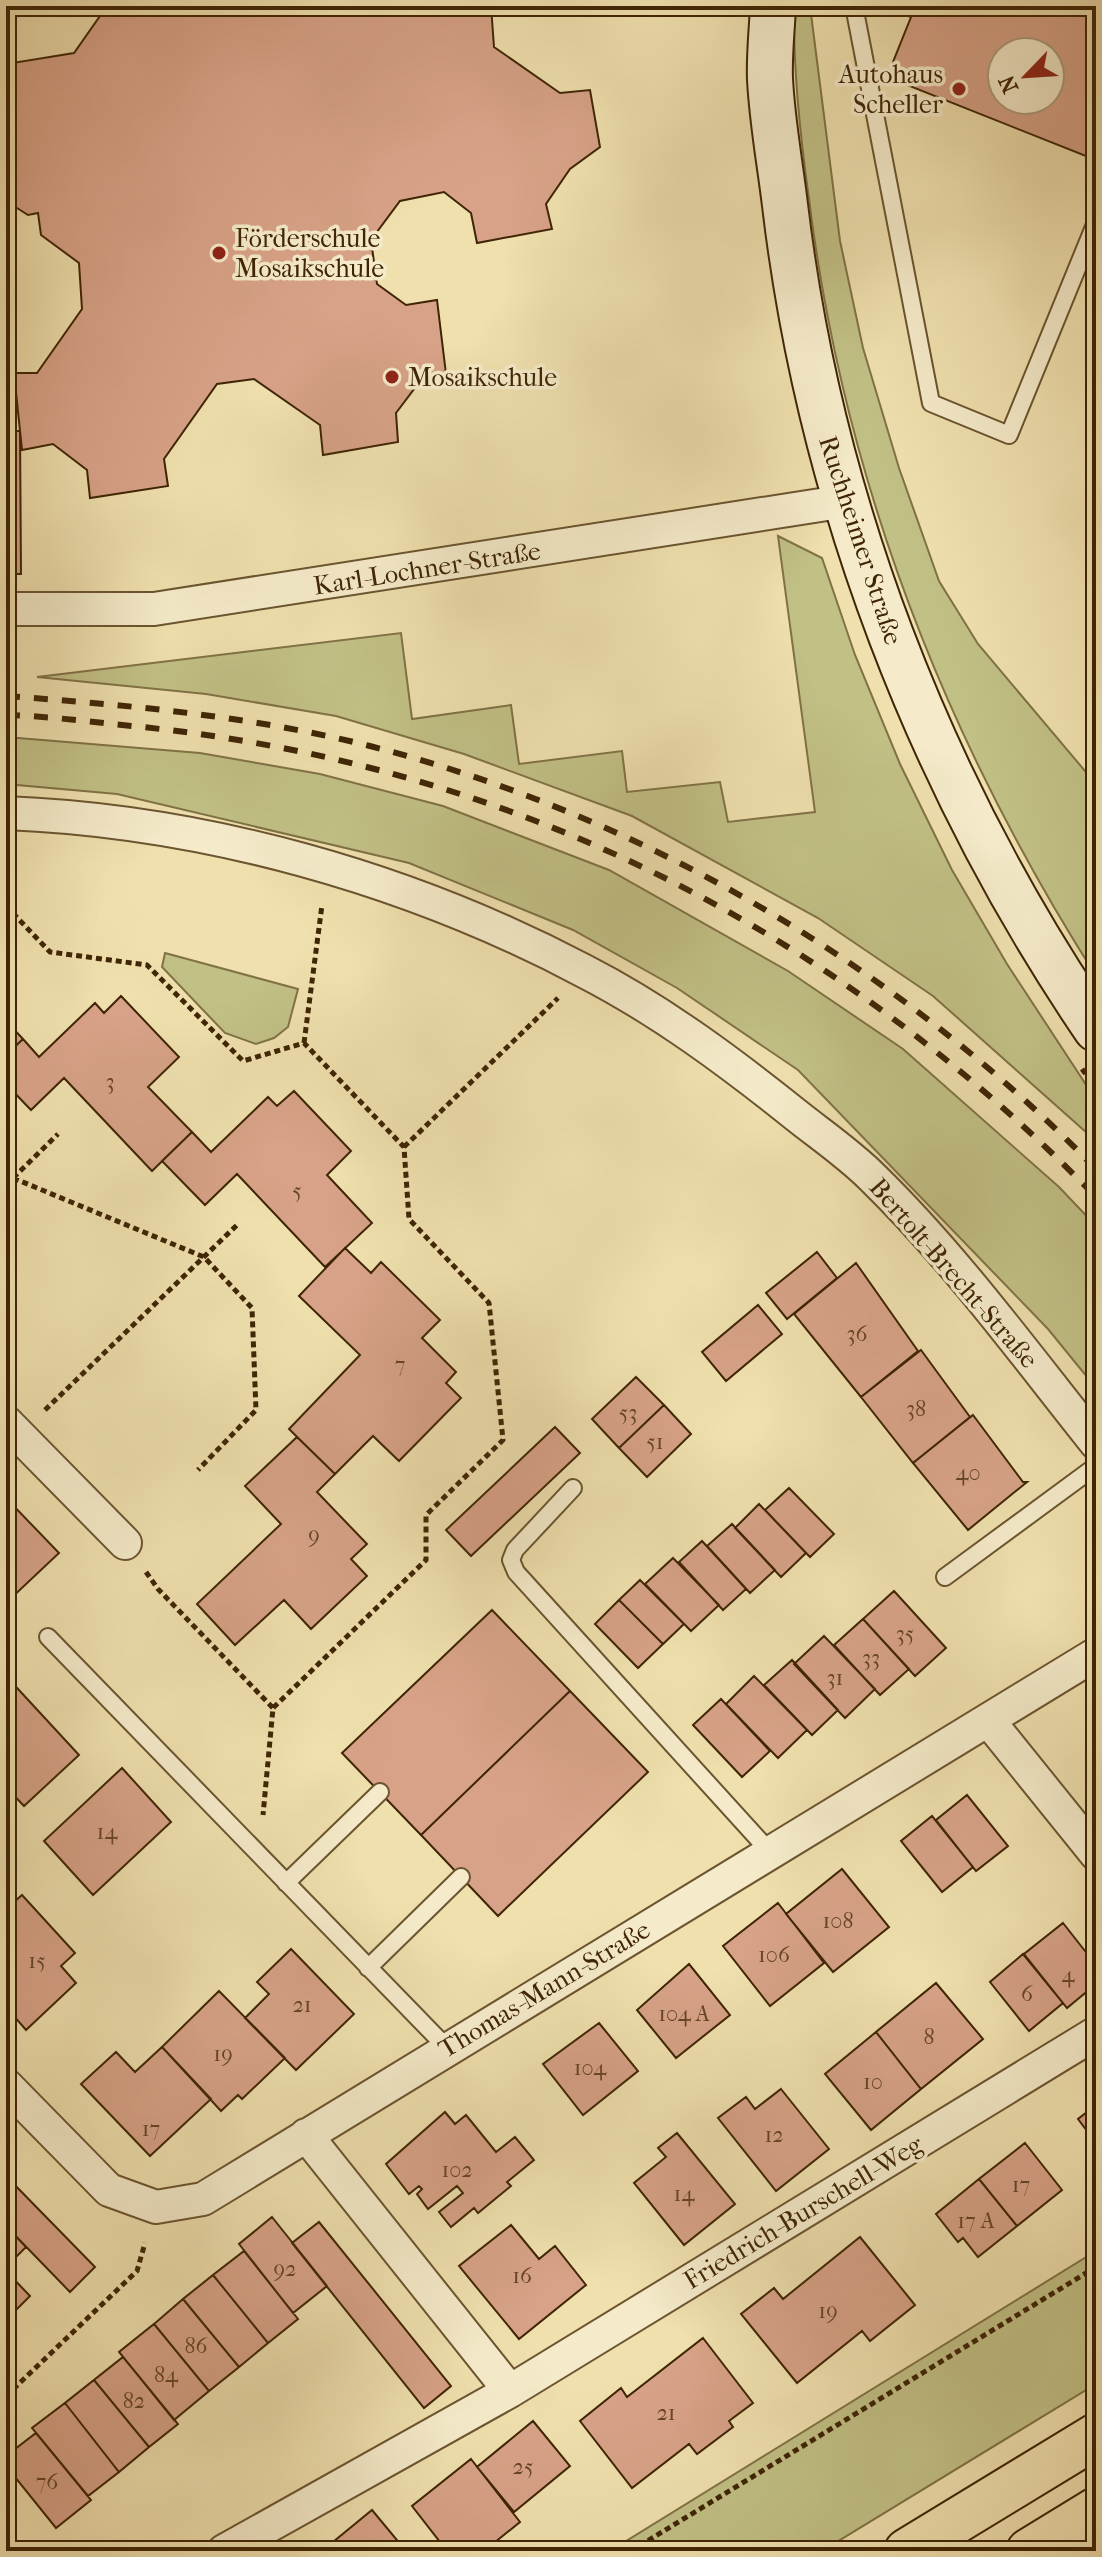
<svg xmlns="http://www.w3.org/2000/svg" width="1102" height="2557" viewBox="0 0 1102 2557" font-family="'IM FELL French Canon',serif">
<rect width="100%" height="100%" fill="#efe0ae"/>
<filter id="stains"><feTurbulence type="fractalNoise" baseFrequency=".0025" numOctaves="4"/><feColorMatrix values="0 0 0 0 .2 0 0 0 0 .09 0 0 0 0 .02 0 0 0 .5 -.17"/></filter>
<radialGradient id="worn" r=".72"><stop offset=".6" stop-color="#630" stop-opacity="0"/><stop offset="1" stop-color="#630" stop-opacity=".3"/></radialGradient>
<!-- green -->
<path fill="#c1c085" stroke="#807245" stroke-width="2" d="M794 6H810L840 241 863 348 899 468 939 581 978 644 1096 784V976C944 737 844 481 809 199 800 135 793 70 794 6Z
M778 536 822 558 855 655 900 764 952 870 1007 964 1096 1100V1141L933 996 818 918 632 816 464 754 336 716 206 694 37 677 401 633 412 719 511 705 519 764 622 751 627 792 720 782 728 822 815 812Z
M6 737 200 753 320 774 443 806 609 870 788 971 903 1049 1059 1187 1096 1226V1388L1048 1329 798 1070 677 988 573 930 409 863 117 794 6 784Z
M165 953 298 989 288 1027 274 1038 256 1044 225 1033 162 967Z
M1096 2251V2384L822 2551H610Z"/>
<!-- building -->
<path fill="#d7a287" stroke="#3f2505" stroke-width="2" fill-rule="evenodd" d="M107 6H491L494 47 560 93 590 90 600 147 570 169 546 204 552 229 477 243 471 213 444 192 400 201 371 240 377 284 406 305 437 300 446 374 421 380 396 413 398 442 323 455 320 425 254 379 217 384 164 459 168 486 90 498 87 470 53 444 22 450 14 373H37L82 309 79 263 41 235 38 213 28 215 6 201V64L74 53Z
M1096 6V160L887 77 911 17 883 6ZM1002 52H1050V100H1002Z
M6 431H20L21 574H6Z
M121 996 179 1057 148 1087 192 1132 152 1171 64 1078 31 1110 6 1084V1055L23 1039 39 1057 95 1003 104 1013Z
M6 1021 23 1039 6 1055Z
M294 1091 351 1151 327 1175 372 1223 325 1267 237 1174 205 1205 162 1161 192 1132 211 1152 268 1097 277 1106Z
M345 1248 371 1273 381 1262 440 1320 422 1338 456 1372 446 1383 461 1398 399 1461 373 1436 335 1474 289 1429 360 1355 299 1296Z
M817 1252 837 1278 787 1319 766 1293Z
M856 1263 918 1351 861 1397 794 1314Z
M758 1305 782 1334 726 1381 702 1352Z
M921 1350 970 1417 913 1463 861 1397Z
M636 1377 664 1405 619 1448 592 1419Z
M664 1405 691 1434 647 1477 619 1448Z
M973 1415 1023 1482H1027L968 1530 913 1463Z
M555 1427 580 1453 471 1556 446 1530Z
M297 1437 335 1474 317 1492 367 1544 351 1559 367 1576 311 1629 284 1600 235 1645 197 1604 281 1524 245 1486Z
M789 1488 834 1534 810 1557 765 1510Z
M6 1498 59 1553 6 1603Z
M759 1504 806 1553 781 1577 735 1528Z
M732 1524 775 1570 750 1593 707 1546Z
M702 1541 746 1589 723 1610 679 1562Z
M673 1558 719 1605 691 1631 645 1584Z
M640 1580 684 1624 663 1644 619 1600Z
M894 1591 946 1648 915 1676 863 1619Z
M619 1600 663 1644 638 1668 595 1624Z
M492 1610 570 1691 421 1835 342 1753Z
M863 1619 909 1669 880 1695 834 1645Z
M824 1636 875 1689 845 1718 794 1664Z
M792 1660 838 1710 812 1735 764 1685Z
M6 1676 79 1755 24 1806 6 1787Z
M754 1676 807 1730 778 1758 726 1704Z
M570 1691 648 1772 498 1916 421 1835Z
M721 1699 770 1751 742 1777 693 1725Z
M1096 1746V1767L1086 1754Z
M122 1768 171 1822 93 1895 44 1841Z
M967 1795 1008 1846 976 1871 936 1820Z
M932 1816 973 1867 942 1892 901 1841Z
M842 1869 889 1927 833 1972 786 1914Z
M22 1895 75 1953 61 1966 76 1983 26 2030 6 2007V1909Z
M778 1903 824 1963 770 2006 723 1946Z
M1063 1923 1096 1965V1984L1067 2008 1024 1954Z
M291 1949 354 2014 296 2070 245 2018 269 1994 257 1982Z
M1023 1954 1063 2003 1029 2031 990 1982Z
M689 1964 730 2015 676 2058 637 2010Z
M936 1983 983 2039 921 2089 876 2032Z
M219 1991 285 2058 242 2099 238 2095 221 2111 162 2047Z
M599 2023 638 2071 583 2115 543 2064Z
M876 2032 921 2089 871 2130 825 2074Z
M162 2047 211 2099 150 2156 81 2084 116 2052 135 2072Z
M781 2089 829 2149 776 2191 718 2118 746 2097 755 2109Z
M1096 2105V2143L1078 2119Z
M445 2112 455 2124 466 2115 496 2152 515 2137 534 2160 507 2182 511 2186 478 2213 474 2208 451 2227 439 2212 463 2193 457 2186 428 2209 417 2194 422 2189 419 2186 409 2194 386 2164Z
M677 2133 735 2204 684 2245 634 2183 666 2157 658 2148Z
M1025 2143 1062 2190 1017 2226 979 2179Z
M6 2176 95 2267 70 2292 6 2226Z
M979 2179 1017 2226 978 2257 963 2238 958 2242 936 2214Z
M272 2217 327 2286 293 2313 239 2244Z
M319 2222 451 2386 424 2408 292 2243Z
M511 2225 539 2259 555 2246 586 2285 519 2339 459 2266Z
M6 2226 26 2247 6 2267Z
M860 2237 915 2305 870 2341 862 2331 797 2383 741 2314 774 2288 783 2299Z
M244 2251 298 2319 268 2343 213 2275Z
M6 2271 30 2296 8 2318 6 2317Z
M213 2275 268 2343 239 2367 183 2299Z
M183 2299 239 2367 209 2391 154 2324Z
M154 2324 209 2391 174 2420 119 2352Z
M703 2338 753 2403 729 2421 733 2427 697 2454 689 2444 632 2488 580 2421 621 2388 627 2397Z
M123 2357 178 2424 149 2447 94 2380Z
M94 2380 149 2447 119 2472 65 2403Z
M65 2403 119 2472 88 2496 32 2428Z
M533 2421 570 2466 514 2512 477 2467Z
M36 2433 91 2500 56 2528 6 2466V2456Z
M471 2459 520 2522 484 2551H447L412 2506Z
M372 2510 406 2551H322Z"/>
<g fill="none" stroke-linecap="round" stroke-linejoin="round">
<!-- lane casing -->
<g stroke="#6b542f" stroke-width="20">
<path id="lane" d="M854 6 931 403 1009 435 1096 222
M573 1488 515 1550 511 1560 516 1572 770 1852
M945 1577 1096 1466
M48 1637 447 2048
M286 1883 380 1792
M368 1968 461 1877"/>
</g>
<!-- street casing -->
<g stroke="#6b542f" stroke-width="36">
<path id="street" d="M6 609H154L846 501
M6 813C205 821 408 878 584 971 660 1010 730 1062 796 1115 821 1135 849 1154 872 1177 955 1258 1024 1353 1096 1443
M6 1422 125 1543
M988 1720 1096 1854
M6 2085 109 2190 156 2207 203 2199 1096 1654
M306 2135 510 2391
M224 2551 510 2391 1096 2033"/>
</g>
<!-- secondary casing -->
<g stroke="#3f2505" stroke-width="48">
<path id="secondary" d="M773 6C772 30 769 55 770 79 772 121 780 163 785 205 820 500 929 783 1096 1029"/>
</g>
<!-- highway casing -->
<g stroke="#3f2505" stroke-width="48">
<path id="highway" d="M907 2551 1096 2436
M1029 2551 1096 2510"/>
</g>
<!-- path -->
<path stroke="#3f2505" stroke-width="5" stroke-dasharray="6 4" stroke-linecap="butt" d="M6 906 50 952 147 965 243 1061 304 1043 404 1147 409 1219 489 1303 503 1440 426 1515V1560L273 1708 263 1815
M304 1043 322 905
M1082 1069 1096 1088
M404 1147 558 998
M6 1171 13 1178 204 1257 252 1308 256 1410 198 1470
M6 1185 58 1134
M45 1410 237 1225
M146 1572 158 1589 273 1708
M6 2396 137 2271 145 2243
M631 2551 1096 2267"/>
<!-- lane -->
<use href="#lane" stroke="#f5ebca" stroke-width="16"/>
<!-- street -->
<use href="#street" stroke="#f5ebca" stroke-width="32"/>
<!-- secondary -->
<use href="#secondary" stroke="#f5ebca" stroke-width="44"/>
<!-- highway -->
<use href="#highway" stroke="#efe0ae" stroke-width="44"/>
<!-- rail -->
<path stroke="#3f2505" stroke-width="6" stroke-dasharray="14 14" stroke-linecap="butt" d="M6 696C128 705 251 716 370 746 643 816 899 966 1096 1169
M6 715C45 716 84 721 122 725 502 760 831 924 1096 1197"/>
</g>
<!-- markers -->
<g fill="#8f2418" stroke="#f5ebca" stroke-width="3">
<circle cx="959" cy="89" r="8"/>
<circle cx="219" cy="253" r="8"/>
<circle cx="392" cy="377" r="8"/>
</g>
<g text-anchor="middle" stroke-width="7" stroke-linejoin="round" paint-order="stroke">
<!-- number labels -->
<g font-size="22" fill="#654426">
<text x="110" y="1089">3</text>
<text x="297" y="1198">5</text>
<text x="857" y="1341">36</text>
<text x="400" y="1372">7</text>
<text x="916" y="1416">38</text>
<text x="628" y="1420">53</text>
<text x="655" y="1449">51</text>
<text x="968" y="1480">40</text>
<text x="314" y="1542">9</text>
<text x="905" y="1641">35</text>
<text x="871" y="1665">33</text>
<text x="835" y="1685">31</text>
<text x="107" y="1839">14</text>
<text x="838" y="1928">108</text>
<text x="774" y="1962">106</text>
<text x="37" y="1968">15</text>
<text x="1068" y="1982">4</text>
<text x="1027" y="2001">6</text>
<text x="302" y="2012">21</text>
<text x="684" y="2021">104 A</text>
<text x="929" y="2044">8</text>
<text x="223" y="2061">19</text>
<text x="590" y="2075">104</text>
<text x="873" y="2089">10</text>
<text x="151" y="2136">17</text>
<text x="774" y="2142">12</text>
<text x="457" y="2177">102</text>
<text x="1021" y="2192">17</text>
<text x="684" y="2201">14</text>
<text x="976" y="2228">17 A</text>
<text x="285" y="2276">92</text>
<text x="522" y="2283">16</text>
<text x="828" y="2318">19</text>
<text x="196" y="2353">86</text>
<text x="166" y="2382">84</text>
<text x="134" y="2408">82</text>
<text x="666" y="2420">21</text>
<text x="523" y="2474">25</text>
<text x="47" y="2489">76</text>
</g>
<!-- poi labels -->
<g font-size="26" fill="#3f2505" stroke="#f5ebca" text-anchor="start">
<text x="943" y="83" text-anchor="end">Autohaus<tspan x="943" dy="30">Scheller</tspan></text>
<text x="235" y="247">Förderschule<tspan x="235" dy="30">Mosaikschule</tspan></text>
<text x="408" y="386">Mosaikschule</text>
</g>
<!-- street labels -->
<g font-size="26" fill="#3f2505" stroke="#f5ebca">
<text transform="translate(861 540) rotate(72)" y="9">Ruchheimer Straße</text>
<text transform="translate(427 568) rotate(-9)" y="9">Karl-Lochner-Straße</text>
<text transform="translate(954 1273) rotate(49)" y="9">Bertolt-Brecht-Straße</text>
<text transform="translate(544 1989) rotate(-31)" y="9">Thomas-Mann-Straße</text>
<text transform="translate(803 2212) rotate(-31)" y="9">Friedrich-Burschell-Weg</text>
</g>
</g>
<!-- margin -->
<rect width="1102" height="2557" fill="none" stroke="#efe0ae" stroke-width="32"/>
<rect x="8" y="8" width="1086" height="2541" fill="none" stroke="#3f2505" stroke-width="4"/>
<rect x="16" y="16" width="1070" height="2525" fill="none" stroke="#3f2505" stroke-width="2"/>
<!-- north arrow -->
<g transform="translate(1026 76) rotate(245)"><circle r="38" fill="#f5ebca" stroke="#ac9c7b" stroke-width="2"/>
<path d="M0-6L14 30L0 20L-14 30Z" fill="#8f2418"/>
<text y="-12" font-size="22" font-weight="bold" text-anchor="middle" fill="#3f2505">N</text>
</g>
<rect width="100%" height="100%" filter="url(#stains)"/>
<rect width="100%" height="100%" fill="url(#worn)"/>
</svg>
